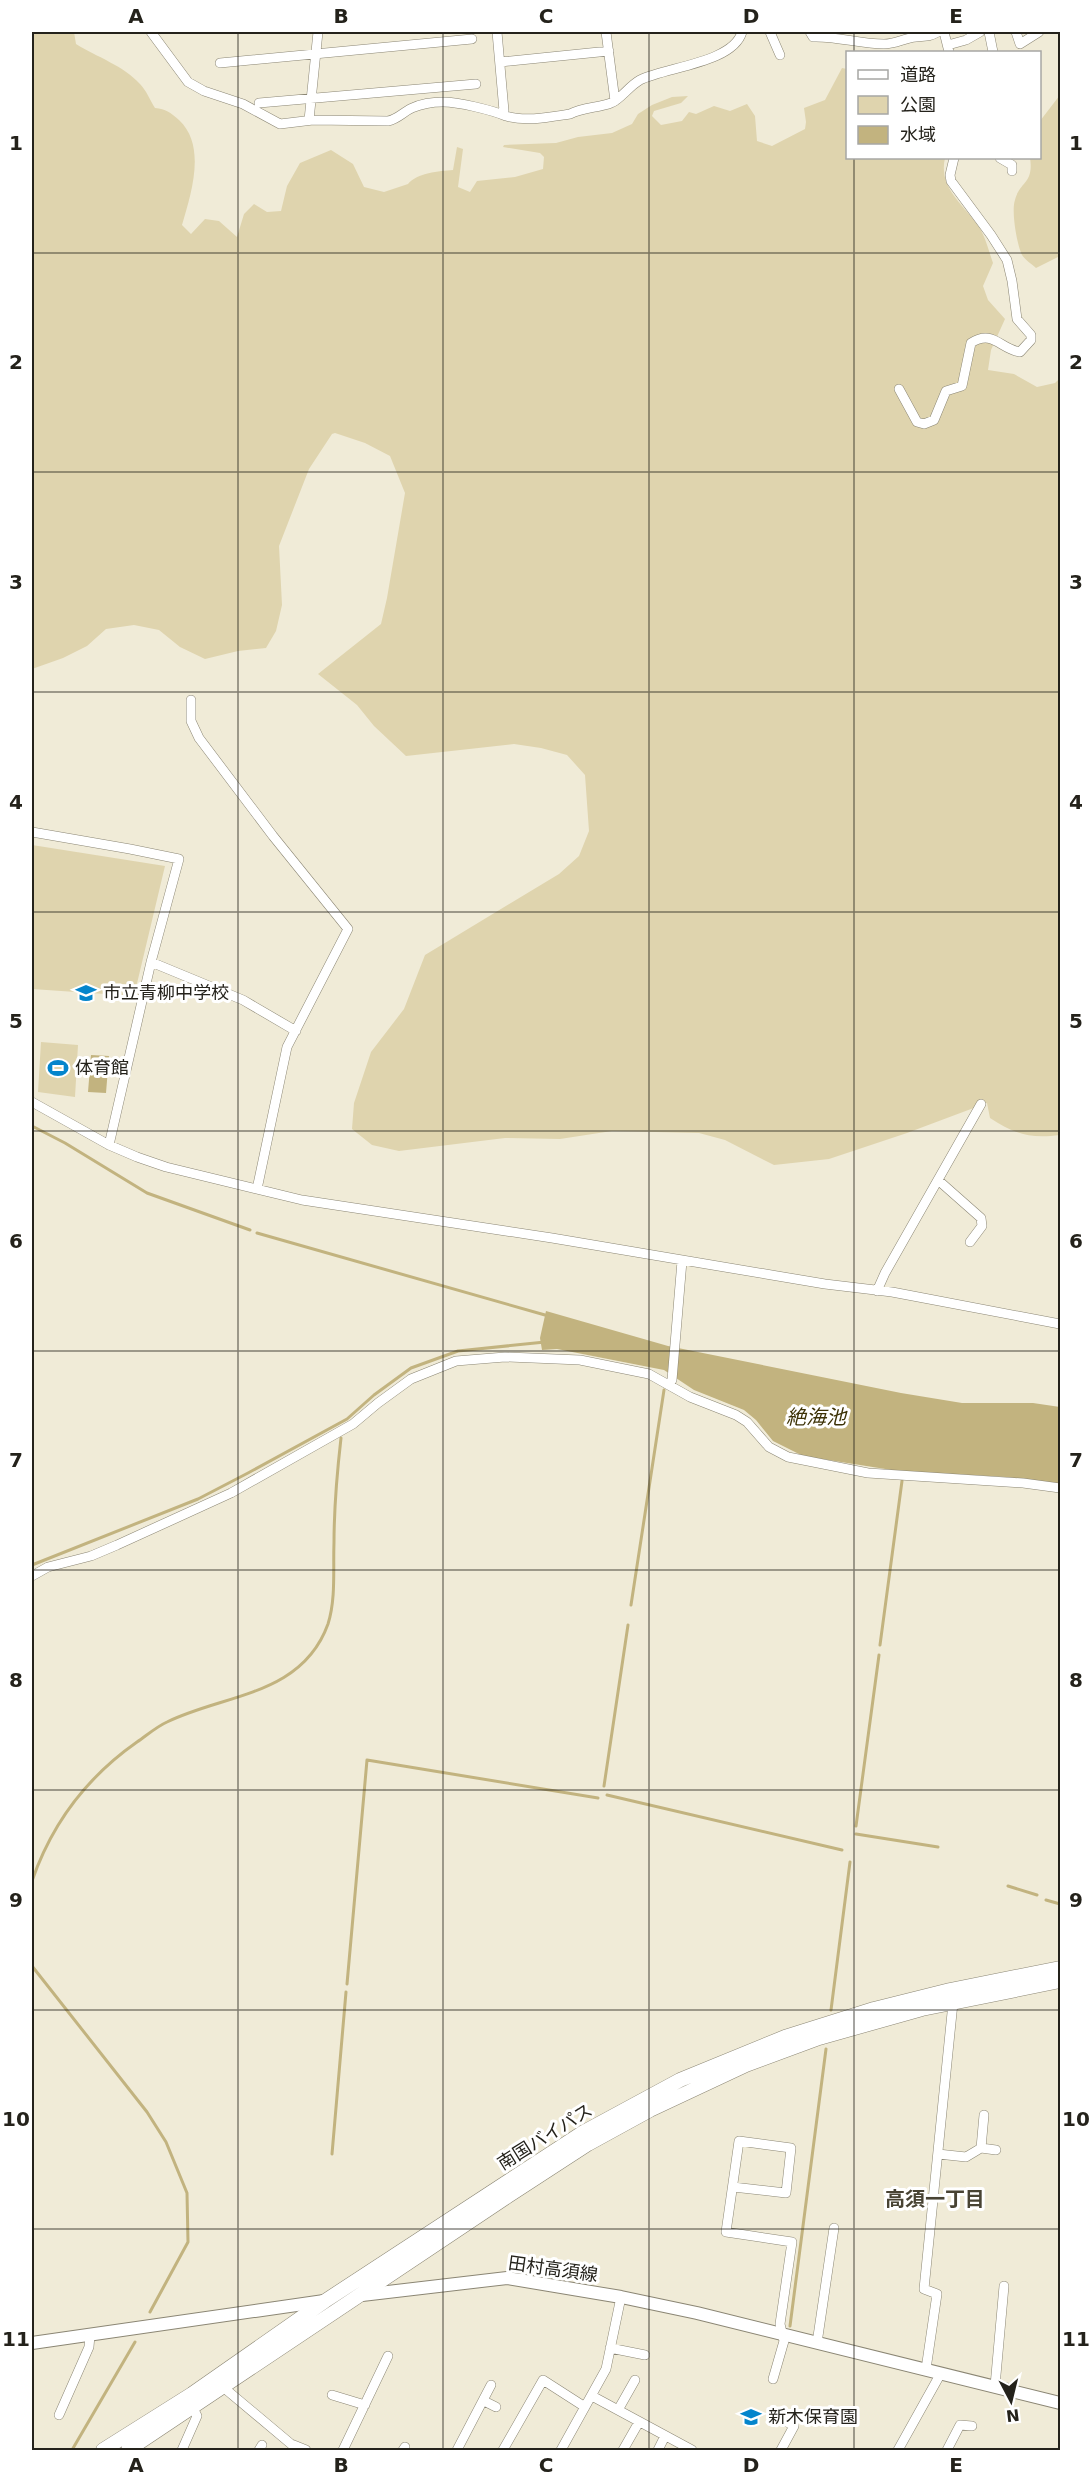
<svg xmlns="http://www.w3.org/2000/svg" width="1092" height="2482" viewBox="0 0 1092 2482" font-family="'DejaVu Sans','Noto Sans JP',sans-serif">
<rect width="100%" height="100%" fill="#f0ebd7"/>
<!-- green -->
<path fill="#dfd4ae" d="M32 32H74L76 44C97 57 124 66 140 84 146 90 150 100 155 108 166 109 170 112 179 120 207 146 191 194 182 225L191 234 205 219 219 221 237 237 244 214 254 204 267 212 281 211 287 186 300 163 331 150 353 164 364 187 384 192 408 184C417 173 439 171 453 170L457 147 463 149 458 187 470 192 477 181 515 177 543 169 544 157 540 153 503 147 504 145 556 143 578 137 612 133 632 124 638 114 652 105 672 97 688 96 681 103 654 111 652 116 661 125 682 121 689 112 696 114 714 106 730 111 747 104 755 116 757 141 772 146 805 129 806 122 804 108 825 100 842 68 847 69 848 158H945C938 188 964 205 979 227 986 238 989 252 993 263L983 286 988 300 1005 319 991 350 988 370 1014 374 1037 387 1055 383 1060 378V1135C1030 1139 1015 1134 990 1118L987 1103 907 1133 829 1159 774 1165 725 1140 699 1133 612 1131 560 1139 505 1138 399 1151 372 1145 352 1129 354 1103 371 1052 404 1009 425 955 559 874 579 856 589 831 585 775 567 755 541 748 514 744 406 756 374 726 357 705 318 674 381 624 387 598 405 493 390 456 365 443 335 433 332 434 309 469 279 546 282 605 276 631 266 648 238 651 205 659 180 647 159 630 134 625 106 629 87 646 63 658 32 669Z
M1060 95V256L1036 268C1032 264 1025 260 1022 255 1017 245 1011 211 1015 200 1020 181 1034 184 1030 158H1040V121Z
M32 845 165 866 134 996 32 989Z
M41 1042 78 1045 75 1097 38 1092Z"/>
<!-- water -->
<path fill="#c2b37f" d="M91 1055 109 1056 106 1093 88 1092Z
M546 1311 668 1346 901 1393 962 1403H1033L1060 1407V1484L1006 1477 898 1471 803 1456 773 1441 756 1420 744 1410 694 1390 664 1370 557 1349 542 1350 540 1338Z"/>
<g fill="none" stroke-linecap="round" stroke-linejoin="round">
<!-- stream -->
<path stroke="#c2b37f" stroke-width="3" d="M32 1126 65 1143 147 1193 250 1230
M257 1233 545 1315
M32 1565 198 1499 248 1473 347 1419 374 1395 411 1368 458 1351 545 1342
M631 1605 664 1390
M880 1645 902 1481
M604 1786 628 1625
M607 1795 842 1850
M856 1826 879 1655
M856 1834 938 1847
M32 1881C52 1823 87 1777 137 1742 146 1736 156 1727 167 1722 224 1694 302 1696 328 1624 336 1599 333 1569 334 1543 334 1508 337 1473 341 1438
M1008 1886 1037 1895
M1046 1900 1060 1904
M32 1966 147 2112 166 2142 187 2193 188 2242 150 2312
M347 1984 367 1760 598 1798
M831 2010 850 1862
M332 2154 346 1992
M790 2326 826 2049
M72 2450 135 2342"/>
<!-- minor casing -->
<g stroke="#8b8674" stroke-width="10">
<path id="minor" d="M151 32 188 82 204 91 243 104 280 124 313 120 388 121C398 119 403 112 412 108 421 104 433 102 443 102 459 102 491 110 506 116 526 122 550 117 570 114 583 107 598 108 611 103 620 100 629 86 640 80 666 67 733 63 742 32
M497 32 504 111 502 113
M606 32 615 101
M770 32 780 55
M810 32 813 37C837 36 859 44 884 44 895 44 905 38 916 37 926 36 929 37 938 32
M944 32 949 52
M989 32 993 52
M1016 32 1020 44 1039 32
M948 45 966 40 980 32
M500 62 609 51
M220 63 472 39
M259 103 476 84
M309 120 318 32
M1000 158 1012 165V171
M899 389 917 422 924 424 934 420 946 391 962 386 971 343C993 329 1000 349 1020 352L1031 340V335L1017 319 1012 281 1007 260 991 235 951 181 950 175 954 158
M191 700V721L199 738 273 836 348 929 287 1047 257 1189
M32 832 130 849 179 859 151 962 109 1145
M151 962 243 1000 296 1031
M32 1102 109 1145 137 1157 166 1167 302 1200 552 1238 825 1284 892 1292 1060 1324
M938 1180 981 1218 982 1226 970 1242
M877 1291 885 1273 981 1104
M669 1384 672 1380 682 1261
M32 1576 48 1567 91 1556 117 1545 231 1493 353 1424 378 1403 411 1379 456 1361 505 1357 580 1360 649 1374 690 1397 736 1415 747 1422 769 1447 788 1457 868 1473 1023 1483 1060 1488
M981 2148 996 2150
M938 2154 966 2157 981 2148 984 2115
M733 2187 786 2193 791 2148 739 2141 726 2232 792 2242 780 2324 784 2341 773 2379
M817 2343 834 2228
M610 2348 645 2355
M926 2369 937 2294 924 2289 953 2003
M995 2386 1004 2286
M223 2387 291 2444 306 2450
M332 2395 365 2405
M592 2396 692 2450
M484 2401 496 2407
M618 2410 635 2380
M59 2415 89 2347 90 2335
M182 2450 197 2416 193 2408
M259 2450 262 2445
M343 2450 388 2356
M403 2450 405 2447
M457 2450 491 2385
M503 2450 543 2380 585 2407
M561 2450 606 2369 621 2297
M623 2450 639 2422
M658 2450 665 2436
M781 2450 794 2426 787 2422
M898 2450 941 2373
M947 2450 960 2425 972 2426"/>
</g>
<!-- major casing -->
<g stroke="#8b8674" stroke-width="14">
<path id="major" d="M362 2295 507 2278 621 2297 697 2313 1060 2403
M32 2343 324 2301"/>
</g>
<!-- highway casing -->
<g stroke="#8b8674" stroke-width="15">
<path id="highway" d="M103 2450 192 2394 325 2301 582 2133 680 2080 785 2037 874 2009 950 1990 1060 1968
M128 2450 508 2196 588 2144 650 2110 746 2065 819 2038 922 2009 1060 1981"/>
</g>
<!-- minor -->
<use href="#minor" stroke="#fff" stroke-width="9"/>
<!-- major -->
<use href="#major" stroke="#fff" stroke-width="12"/>
<!-- highway -->
<use href="#highway" stroke="#fff" stroke-width="14"/>
</g>
<!-- grid -->
<path fill="none" stroke="#24221b" stroke-width="1.5" stroke-opacity="0.55" d="M238 32V2450M443 32V2450M649 32V2450M854 32V52M854 158V2450M32 253H1060M32 472H1060M32 692H1060M32 912H1060M32 1131H1060M32 1351H1060M32 1570H1060M32 1790H1060M32 2010H1060M32 2229H1060"/>
<!-- icons -->
<defs>
<g id="school-bare" transform="scale(1.62)"><path d="M0-5L7-2L0 1L-7-2ZM-4 1L0 2.5L4 1V4Q0 6-4 4Z" fill="#0485cc" stroke="#fff" stroke-width="2.5" paint-order="stroke"/></g>
<g id="stadium-bare" transform="scale(1.62)"><path d="M0-5a6.5 5 0 1 0 0 10a6.5 5 0 1 0 0-10ZM-3.5-1.8h7v3.6h-7Z" fill="#0485cc" stroke="#fff" stroke-width="2.5" paint-order="stroke"/></g>
</defs>
<g fill-rule="evenodd">
<use href="#school-bare" x="86" y="993"/>
<use href="#stadium-bare" x="58" y="1068"/>
<use href="#school-bare" x="751" y="2417"/>
</g>
<g text-anchor="middle" stroke-width="6" stroke-linejoin="round" paint-order="stroke">
<!-- poi labels -->
<g font-size="18" fill="#24221b" stroke="#fff" text-anchor="start">
<text x="103" y="999">市立青柳中学校</text>
<text x="75" y="1074">体育館</text>
<text x="768" y="2423">新木保育園</text>
</g>
<!-- street labels -->
<g font-size="18" fill="#24221b" stroke="#fff">
<text transform="translate(545 2137) rotate(-32)" y="6">南国バイパス</text>
<text transform="translate(553 2269) rotate(8)" y="6">田村高須線</text>
</g>
<!-- water labels -->
<g font-size="20" font-style="italic" fill="#3d3206" stroke="#fff">
<text x="816" y="1424">絶海池</text>
</g>
<!-- neighbourhood labels -->
<g font-size="20" font-weight="bold" fill="#484333" stroke="#fff">
<text x="935" y="2206">高須一丁目</text>
</g>
</g>
<!-- border -->
<rect width="1092" height="2482" fill="none" stroke="#ffffff" stroke-width="66"/>
<!-- legend -->
<rect x="846" y="51" width="195" height="108" fill="#ffffff" stroke="#a7a7a4" stroke-width="1.5"/>
<rect x="858" y="70" width="30" height="9" fill="#ffffff" stroke="#a7a7a4" stroke-width="1.5"/>
<text x="900" y="81" font-size="18" fill="#24221b">道路</text>
<rect x="858" y="96" width="30" height="18" fill="#dfd4ae" stroke="#a7a7a4" stroke-width="1.5"/>
<text x="900" y="111" font-size="18" fill="#24221b">公園</text>
<rect x="858" y="126" width="30" height="18" fill="#c2b37f" stroke="#a7a7a4" stroke-width="1.5"/>
<text x="900" y="141" font-size="18" fill="#24221b">水域</text>
<!-- north arrow -->
<g transform="translate(1011 2401) rotate(173)" stroke="#ffffff" stroke-width="4.5" paint-order="stroke">
<path d="M0-4.5L10 22L0 15L-10 22Z" fill="#24221b"/>
<text y="-9" font-size="16" font-weight="bold" text-anchor="middle" fill="#24221b">N</text>
</g>
<rect x="33" y="33" width="1026" height="2416" fill="none" stroke="#24221b" stroke-width="2"/>
<g font-size="20" text-anchor="middle" font-weight="bold" fill="#24221b">
<text x="136" y="23">A</text>
<text x="341" y="23">B</text>
<text x="546" y="23">C</text>
<text x="751" y="23">D</text>
<text x="956" y="23">E</text>
<text x="16" y="150">1</text>
<text x="1076" y="150">1</text>
<text x="16" y="369">2</text>
<text x="1076" y="369">2</text>
<text x="16" y="589">3</text>
<text x="1076" y="589">3</text>
<text x="16" y="809">4</text>
<text x="1076" y="809">4</text>
<text x="16" y="1028">5</text>
<text x="1076" y="1028">5</text>
<text x="16" y="1248">6</text>
<text x="1076" y="1248">6</text>
<text x="16" y="1467">7</text>
<text x="1076" y="1467">7</text>
<text x="16" y="1687">8</text>
<text x="1076" y="1687">8</text>
<text x="16" y="1907">9</text>
<text x="1076" y="1907">9</text>
<text x="16" y="2126">10</text>
<text x="1076" y="2126">10</text>
<text x="16" y="2346">11</text>
<text x="1076" y="2346">11</text>
<text x="136" y="2472">A</text>
<text x="341" y="2472">B</text>
<text x="546" y="2472">C</text>
<text x="751" y="2472">D</text>
<text x="956" y="2472">E</text>
</g>
</svg>
